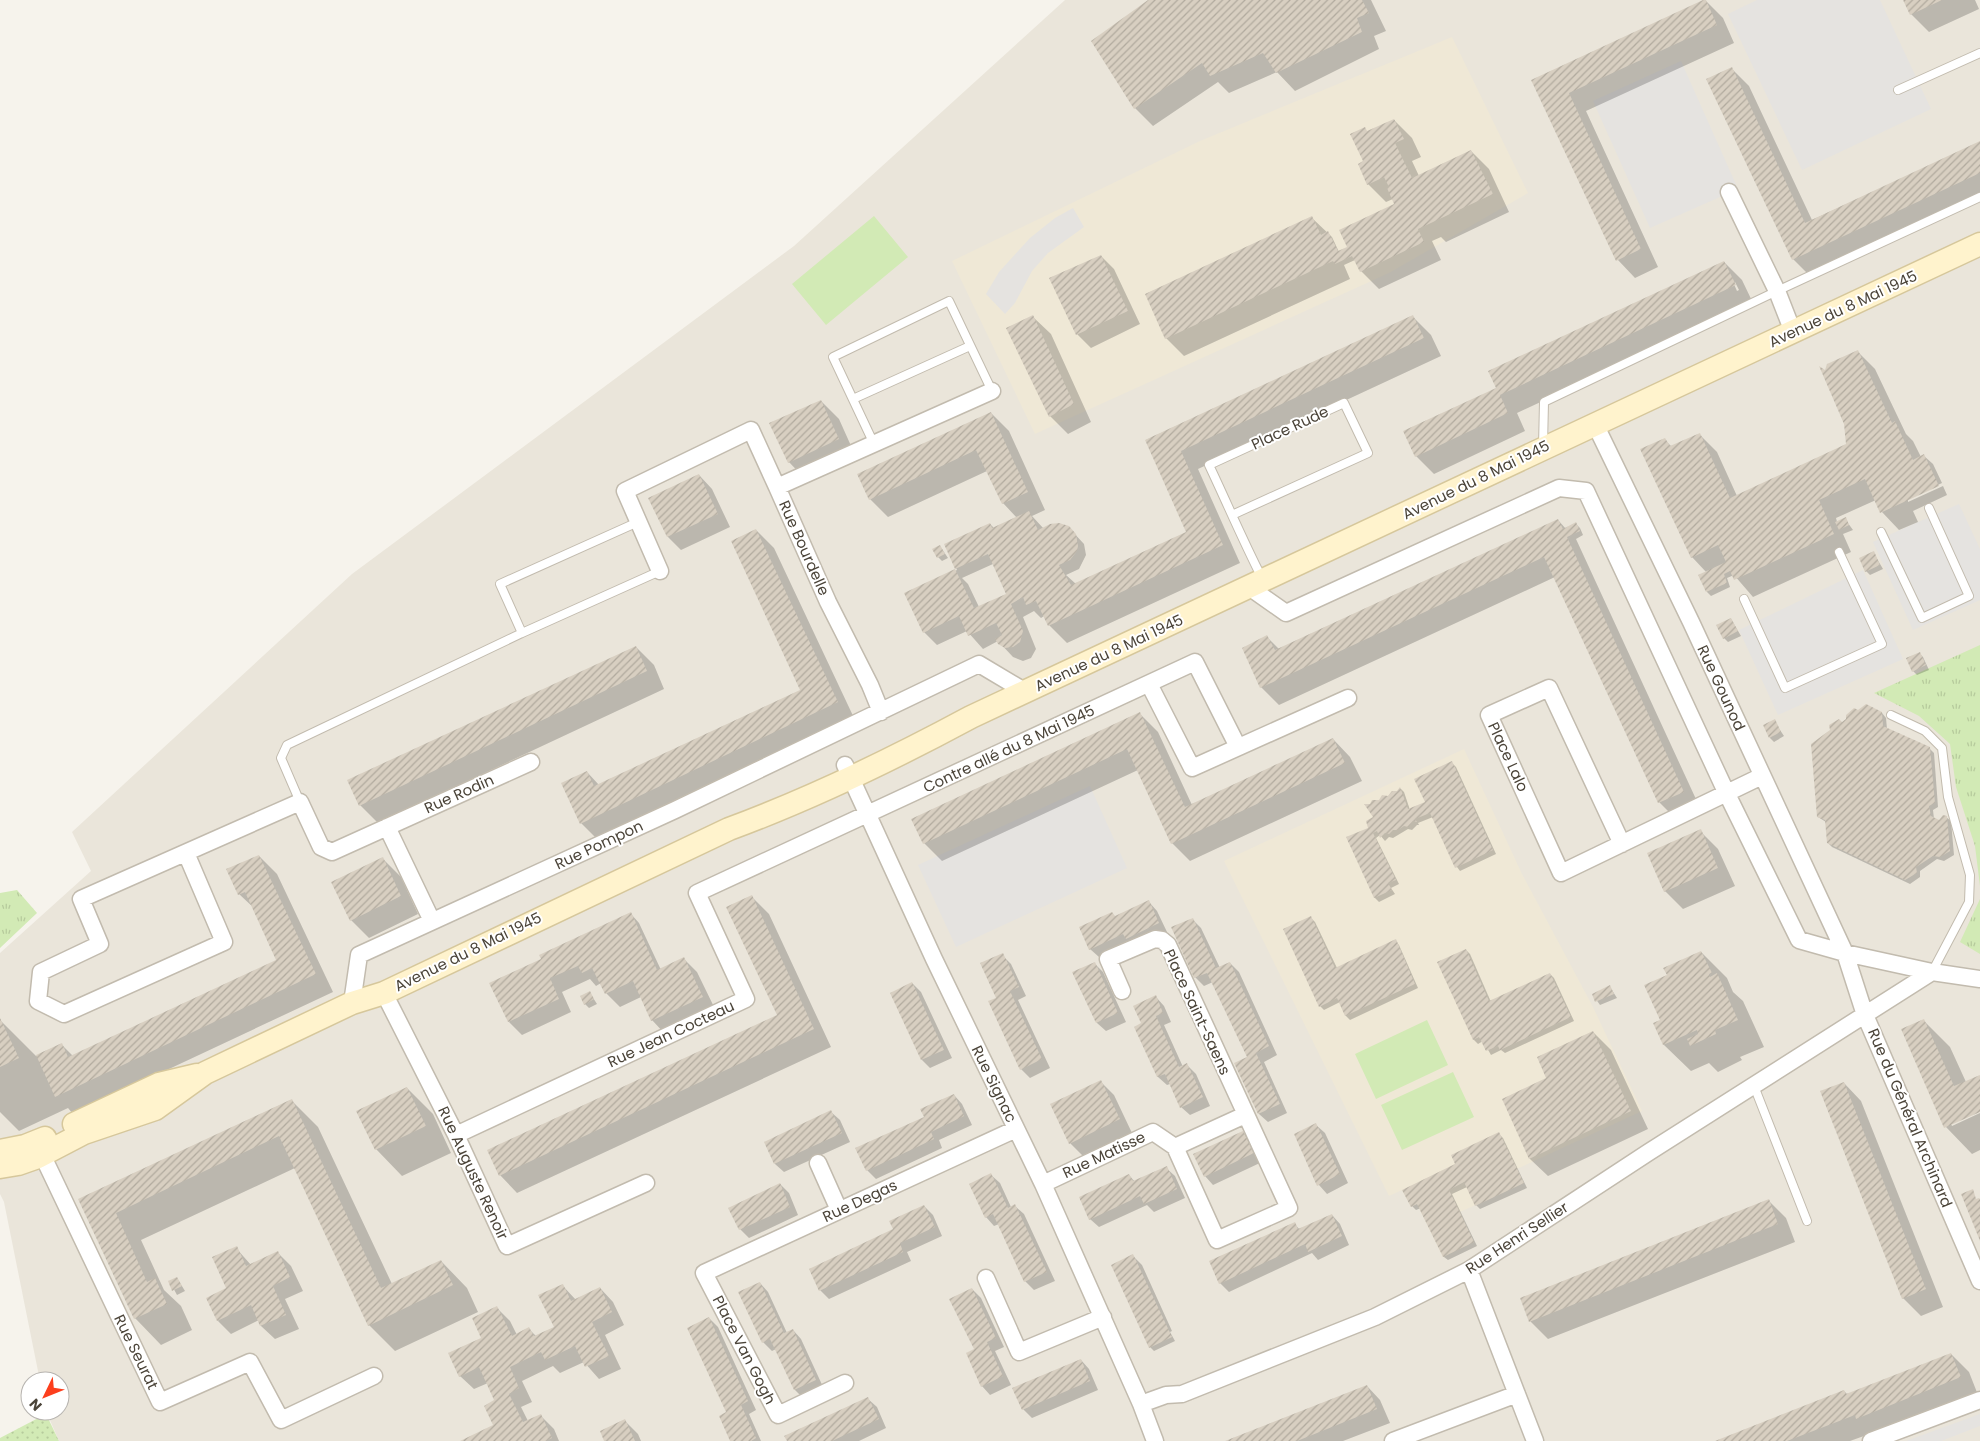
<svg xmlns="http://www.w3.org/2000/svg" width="1980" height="1441" viewBox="0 0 1980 1441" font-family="Poppins,sans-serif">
<defs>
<pattern id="park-tufts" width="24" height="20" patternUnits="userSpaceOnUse" patternTransform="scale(1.25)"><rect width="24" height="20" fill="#d2eab5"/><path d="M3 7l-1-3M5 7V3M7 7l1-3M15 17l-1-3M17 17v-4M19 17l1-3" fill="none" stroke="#b6ca9c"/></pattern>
<pattern id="garden-dots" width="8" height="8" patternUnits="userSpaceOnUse" patternTransform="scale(1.25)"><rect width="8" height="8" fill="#d2eab5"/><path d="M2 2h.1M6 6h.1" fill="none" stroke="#b6ca9c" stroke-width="1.8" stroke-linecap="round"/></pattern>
<pattern id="building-hatch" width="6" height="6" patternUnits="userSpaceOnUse" patternTransform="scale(1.25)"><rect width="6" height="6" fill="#d8cfc1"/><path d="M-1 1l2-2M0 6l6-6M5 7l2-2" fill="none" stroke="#b1aa9e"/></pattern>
</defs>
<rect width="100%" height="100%" fill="#f6f3ec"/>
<!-- residential -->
<path fill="#eae5da" d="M1065 0H1980V1441H59L46 1411H60V1381H40L4 1202 0 1194V953L91 871 72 832 352 574 794 246Z"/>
<!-- education -->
<path fill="#efe8d6" d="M1452 37 1528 193 1389 273 1035 434 952 261 1200 141Z
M1464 749 1522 874 1593 1007 1642 1111 1517 1169 1524 1183 1460 1212 1474 1242 1443 1257 1417 1204 1411 1207 1402 1190 1389 1196 1224 861Z"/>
<!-- grass -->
<path fill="#d2eab5" d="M874 216 908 257 826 325 792 284Z
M1427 1020 1448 1065 1376 1099 1355 1054Z
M1453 1072 1474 1117 1402 1150 1381 1105Z"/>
<!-- park -->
<path fill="url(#park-tufts)" d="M1980 645V886L1975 846 1956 787 1950 744 1919 716 1874 693Z
M17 890 37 913 0 948V893Z
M1980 899V954L1960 942Z"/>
<!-- garden -->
<path fill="url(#garden-dots)" d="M46 1414 59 1441H0V1438Z"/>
<!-- parking -->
<path fill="#e5e3e0" d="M1757 0H1880L1931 109 1802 170 1728 14Z
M1681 61 1738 189 1650 228 1593 101Z
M1073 208 1084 227 1048 253 1032 271 1015 303 1005 314 986 294 999 272 1030 238 1055 218Z
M1959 504 1980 549V600L1913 630 1873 542Z
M1863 570 1903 659 1778 715 1739 630Z
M1090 786 1127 868 956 947 918 865Z
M1980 1414V1426L1941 1441H1906Z"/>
<!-- shadow -->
<path fill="#0003" fill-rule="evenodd" d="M1150 0H1371L1386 31 1374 36 1379 49 1295 91 1277 72 1229 93 1218 82 1153 126 1135 108Z
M1705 0 1723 18 1734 43 1586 111 1658 267 1635 278 1618 260 1533 81Z
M1905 0H1975L1979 9 1929 32 1911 14Z
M1732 69 1749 86 1812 220 1980 143V199L1811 277 1793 259Z
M1394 120 1412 138 1421 157 1412 161 1419 176 1471 151 1489 169 1509 212 1446 242 1441 237 1432 241 1441 260 1379 289 1361 271 1355 260 1344 265 1350 279 1184 356 1166 338 1146 294 1312 218 1332 237 1339 252 1347 249 1396 205 1393 199 1386 202 1368 184 1365 161 1368 132Z
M1101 256 1114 269 1140 324 1091 348 1077 334 1051 279Z
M1724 262 1742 280 1753 303 1517 413 1525 431 1434 474 1416 456 1498 388ZM1733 282H1735L1739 290 1737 291Z
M1033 317 1051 334 1091 422 1068 434 1050 416Z
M1413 317 1431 335 1441 356 1198 469 1240 563 1067 643 1049 625 1044 616 1041 618 1034 611 1023 617 1036 649 1031 658 1023 661 1013 657 998 641 983 649 967 631 937 645 924 632 906 594 957 570 945 545 990 524 994 528 1017 518 1003 503 987 471 888 517 870 499 991 413 1009 431 1045 510 1032 516 1044 529 1071 530 1084 544 1086 555 1079 569 1066 575 1076 584 1188 532 1146 440ZM993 564 1008 595 979 607 968 584 962 578Z
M1857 351 1875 369 1906 434 1913 441 1921 457 1924 456 1933 464 1942 483 1908 499V502L1943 486 1947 495 1913 511 1918 522 1899 530 1882 512 1876 500 1836 518 1837 522 1845 519 1853 530 1843 534 1851 552 1753 597 1734 575 1727 578 1730 587 1711 596 1707 592V573L1692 557 1665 440 1672 447 1699 434 1717 452 1737 496 1849 444 1846 423 1825 372Z
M821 401 839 419 856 457 806 480 789 462Z
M699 475 712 489 730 527 681 550 668 537 650 498Z
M1558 520 1566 529 1576 524 1580 528 1583 535 1576 539 1701 810 1677 820 1659 802 1555 577 1279 705 1261 687 1267 637 1279 649Z
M756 530 774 548 855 720 599 841 581 823 587 772 599 785 802 690Z
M940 546 948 558 942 561 938 557Z
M1873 552 1883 569 1870 575 1866 571Z
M1731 619 1741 636 1728 642 1724 638Z
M636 647 654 665 664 689 378 823 360 805Z
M1919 653 1923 657 1929 670 1917 675 1913 671Z
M1882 713 1886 718 1887 729 1929 748 1934 753 1938 807 1933 810 1934 819 1939 821 1946 817 1951 821 1954 855 1944 861 1937 859 1920 871V877L1910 884 1832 847 1828 843 1826 822 1818 817 1842 723Z
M1140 714 1158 732 1192 805 1333 739 1350 757 1362 781 1190 861 1172 843 1138 770 942 861 924 843Z
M1774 721 1784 736 1774 742 1770 738Z
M1452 763 1456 767 1496 854 1460 871 1457 867 1433 817 1418 823 1419 825H1417L1412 830 1408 829 1393 838 1389 837 1385 841 1380 835 1376 838 1399 884 1391 888 1395 894 1379 902 1375 898 1348 838 1370 828 1375 818 1371 805 1398 792 1401 789 1404 792 1410 810 1427 802Z
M1700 831 1718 849 1735 886 1683 909 1665 891Z
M259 856 277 874 333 992 73 1114 68 1108 19 1131 0 1112V1020L36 1056 61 1044 73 1056 278 961 255 909 239 894Z
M383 859 401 877 418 914 369 938 351 920Z
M752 897 769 914 831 1047 517 1193 500 1175 778 1016Z
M1149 902 1157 911 1167 932 1135 947 1131 942 1099 957 1090 949Z
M631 914 639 923 661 970 684 959 697 972 716 1011 665 1034 652 1020 641 997 620 1007 606 993 601 983 596 986 590 979 562 992 571 1012 522 1035 509 1022 543 960Z
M1311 918 1315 922 1337 968 1395 941 1399 945 1418 988 1350 1020 1346 1016 1340 1002 1324 1010 1320 1006Z
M1192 919 1201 928 1220 968 1230 963 1239 972 1277 1055 1264 1062 1287 1113 1268 1122 1259 1114 1236 1063 1249 1057 1213 982 1204 986 1195 977 1173 928Z
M1466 950 1470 954 1491 1002 1550 974 1554 978 1574 1021 1505 1053 1501 1050 1491 1055 1483 1041 1478 1044 1474 1040 1439 963Z
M1701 952 1727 978 1733 992 1743 1001 1764 1047 1740 1057 1742 1060 1718 1072 1709 1063 1691 1071 1664 1045 1655 1024 1662 1021 1668 976Z
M1002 955 1011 964 1026 996 1018 1000 1050 1068 1030 1078 1021 1069 998 998Z
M1094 963 1103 972 1126 1022 1106 1031 1097 1023 1073 973Z
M912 983 921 992 952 1058 930 1068 922 1060Z
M1610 987 1617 998 1600 1005 1593 995Z
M590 993 597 1004 589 1008 585 1004Z
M1156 997 1164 1006 1171 1022 1164 1025 1183 1067 1187 1065 1196 1074 1210 1106 1190 1115 1181 1107 1170 1084 1167 1085 1158 1077 1143 1024Z
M1924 1021 1950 1047 1966 1082 1980 1076V1111L1951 1124 1952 1126 1980 1113V1150L1972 1154 1946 1127 1903 1030Z
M1593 1032 1611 1050 1648 1129 1548 1176 1530 1159 1504 1099 1548 1079Z
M1100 1081 1114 1095 1132 1133 1083 1156 1070 1143Z
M1844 1083 1861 1101 1943 1307 1921 1316 1903 1298Z
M407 1088 433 1114 451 1153 402 1176 376 1149Z
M954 1095 962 1104 972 1125 939 1140 942 1148 876 1179 867 1170 925 1118Z
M291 1100 318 1127 392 1284 441 1261 467 1288 478 1312 395 1351 369 1325 295 1168 141 1240 164 1290 181 1306 192 1330 161 1345 135 1318 80 1200Z
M831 1112 840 1120 850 1142 784 1172 775 1164 766 1143Z
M1316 1125 1325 1133 1348 1183 1327 1194 1319 1185 1295 1134Z
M1243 1132 1252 1141 1262 1162 1213 1185 1205 1176Z
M1499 1134 1503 1138 1527 1188 1480 1209 1476 1205 1467 1187 1452 1194 1477 1246 1448 1260 1444 1257 1421 1208 1416 1210 1412 1206 1457 1165Z
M1166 1168 1175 1176 1185 1198 1154 1212 1147 1205 1099 1227 1090 1219 1129 1175 1135 1182Z
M991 1175 1000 1183 1011 1207 1015 1206 1024 1214 1055 1281 1034 1290 1025 1281 999 1224 994 1226 986 1217Z
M780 1184 789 1193 798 1215 749 1238 740 1229Z
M1768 1200 1786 1218 1795 1242 1548 1339 1530 1321Z
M924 1206 933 1215 942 1236 907 1252 911 1261 829 1299 820 1290Z
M1332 1215 1340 1224 1349 1245 1318 1260 1312 1253 1229 1292 1220 1283 1294 1223 1300 1230Z
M236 1248 251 1265 278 1253 291 1266 303 1291 285 1299 299 1329 275 1339 261 1326 259 1320 231 1334 218 1321 228 1288Z
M1133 1256 1142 1265 1172 1331 1170 1332 1175 1341 1154 1351 1150 1347Z
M177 1278 185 1291 177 1295 170 1282Z
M760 1283 768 1292 787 1333 793 1330 801 1339 824 1389 803 1398 795 1390 776 1349 772 1351 763 1342Z
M562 1285 576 1300 600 1288 613 1302 624 1325 605 1335 621 1369 599 1379 584 1362 560 1373 553 1366 522 1381 532 1402 521 1407 528 1421 541 1416 554 1429 559 1441H463L494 1426 496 1400 488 1383 474 1389 460 1376 483 1339 497 1308 510 1321 517 1335 529 1329 536 1336 555 1327Z
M972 1289 981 1298 1004 1347 995 1351 1011 1385 990 1395 982 1386 975 1350Z
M709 1318 718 1327 756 1410 749 1414 761 1441H732L728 1412Z
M1951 1354 1969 1372 1978 1395 1850 1441H1718L1844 1391 1848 1395Z
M1081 1360 1089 1369 1098 1390 1032 1418 1023 1409Z
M1367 1386 1380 1400 1390 1423 1343 1441H1228Z
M868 1399 877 1407 886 1428 859 1441H788Z
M625 1421 638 1434 641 1441H606Z"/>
<!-- building -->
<path fill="url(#building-hatch)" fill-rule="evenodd" d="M1148 0H1362L1369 13 1357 18 1362 32 1276 73 1263 53 1210 76 1202 63 1134 109 1091 41Z
M1703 0H1706L1717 25 1569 93 1641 249 1616 261 1531 80Z
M1903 0H1942L1910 15Z
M1732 67 1805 223 1980 141V173L1792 260 1706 79Z
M1394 119 1404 139 1395 143 1412 178 1471 150 1493 194 1418 229 1424 242 1360 272 1352 256 1335 264 1333 261 1165 339 1145 294 1312 216 1321 235 1328 231 1338 251 1347 247 1339 230 1394 204 1387 188 1389 187 1384 177 1367 185 1358 164 1363 161 1350 134 1365 127 1367 131Z
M1101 255 1128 311 1076 335 1049 278Z
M1724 261 1736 285 1500 395 1508 413 1415 457 1403 431 1496 388 1488 371Z
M1033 315 1074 404 1049 417 1006 328Z
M1413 315 1424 338 1181 451 1223 545 1048 626 1036 601 1026 605 1023 597 1011 604 1023 631 1020 642 1013 647 1005 648 998 644 995 639 1002 635 996 623 968 636 959 616 923 633 904 593 955 569 944 544 990 523 992 528 1029 511 1038 530 1050 524 1059 523 1069 526 1076 534 1078 546 1077 551 1070 560 1059 565 1071 585 1186 532 1145 440ZM988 554 1006 594 974 608 955 569Z
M1858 350 1892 423 1895 421 1913 460 1924 454 1939 486 1880 513 1865 479 1819 500 1834 534 1734 580 1730 571 1724 574 1727 583 1706 592 1698 575 1726 562 1718 545 1691 558 1640 449 1665 438 1670 446 1700 433 1730 498 1846 444 1844 424 1819 366 1825 370 1827 364Z
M821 400 839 439 788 463 769 423Z
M991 412 1028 492 1002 504 976 450 869 500 857 474Z
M699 474 718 514 667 537 648 498Z
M1846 517 1849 525 1839 530 1835 522Z
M1558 519 1563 529 1576 522 1580 531 1567 537 1684 792 1658 803 1544 557 1260 688 1242 648 1267 635 1275 650Z
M756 529 838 702 580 824 561 783 587 771 594 786 800 690 731 541Z
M940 545 945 554 937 558 932 549Z
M1874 551 1880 565 1865 572 1859 558Z
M1731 618 1738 631 1723 639 1716 625Z
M636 646 647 671 359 806 347 780Z
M1920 652 1926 665 1912 672 1906 658Z
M1866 704 1882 712 1883 726 1930 747 1935 803 1929 806 1931 816 1939 820 1943 815 1947 816 1950 851 1940 857 1933 856 1916 867 1917 873 1905 880 1827 843 1825 820 1817 817 1811 744 1830 730 1829 725 1839 719 1842 722 1846 719V715L1854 708 1858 710Z
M1140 712 1185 807 1333 738 1345 763 1171 844 1127 749 923 844 911 819Z
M1775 719 1781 732 1769 738 1763 725Z
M1452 761 1493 850 1455 868 1430 813 1415 819 1417 822 1413 821 1408 827 1404 826 1398 830H1393L1389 834 1385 833 1380 838 1377 831 1373 833 1396 880 1388 883 1392 890 1374 898 1346 837 1368 828 1366 821 1373 817 1364 804H1370L1372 800H1379L1382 795 1388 796 1392 791H1397L1400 787 1408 809 1425 802 1414 779Z
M1701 829 1718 868 1664 892 1647 853Z
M259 855 316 974 55 1097 36 1055 62 1043 68 1057 276 960 245 892 238 895 226 869Z
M383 857 401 896 350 921 331 882Z
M752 895 814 1029 499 1176 487 1150 777 1015 726 907Z
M1149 900 1159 923 1126 939 1123 934 1089 950 1079 927 1112 912 1115 916Z
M631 912 657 970 684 957 703 997 651 1021 633 981 605 994 592 968 582 973 578 966 550 978 559 999 508 1022 489 983 541 959 539 955Z
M1311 916 1335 968 1396 939 1415 984 1345 1016 1337 998 1319 1007 1283 929Z
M1193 918 1216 968 1230 962 1269 1046 1256 1053 1280 1104 1258 1114 1234 1063 1247 1057 1207 973 1194 978 1171 927Z
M1466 949 1489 1001 1550 973 1571 1017 1500 1050 1498 1046 1486 1051 1479 1037 1473 1040 1437 962Z
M1701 951 1712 973 1709 974 1710 977 1717 973 1738 1020 1715 1030 1716 1034 1690 1046 1687 1039 1698 1034 1697 1030 1663 1045 1653 1023 1660 1020 1644 985 1667 975 1663 968Z
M1003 953 1019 987 1010 991 1042 1059 1020 1070 988 1001 996 998 980 963Z
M1095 962 1118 1013 1096 1023 1072 972Z
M912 982 944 1050 921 1060 890 993Z
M1610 985 1614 994 1595 1002 1592 994Z
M590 991 594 999 584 1005 580 996Z
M1156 995 1163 1013 1156 1016 1179 1067 1187 1063 1203 1097 1180 1108 1165 1074 1157 1077 1134 1027 1141 1023 1133 1006Z
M0 1018 19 1058 0 1067Z
M1924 1019 1954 1086 1980 1075V1112L1944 1128 1901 1029Z
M1593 1031 1631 1111 1529 1159 1502 1099 1546 1078 1537 1057Z
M1101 1080 1120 1119 1069 1144 1050 1104Z
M1844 1082 1926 1289 1902 1299 1820 1091Z
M407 1087 426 1126 375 1150 356 1111Z
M954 1094 964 1116 931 1132 934 1139 866 1171 855 1148 924 1117 920 1109Z
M292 1099 381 1288 441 1260 453 1285 368 1326 279 1136 116 1213 147 1282 155 1278 167 1304 134 1319 78 1199Z
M831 1110 842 1133 774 1164 764 1142Z
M1316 1123 1340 1174 1317 1186 1294 1134Z
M1243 1131 1254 1153 1204 1177 1193 1154Z
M1499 1132 1524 1183 1475 1206 1464 1182 1449 1190 1474 1242 1443 1257 1417 1204 1411 1207 1402 1190 1455 1164 1451 1155Z
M1167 1166 1177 1189 1144 1204 1140 1196 1089 1220 1079 1197 1129 1174 1133 1181Z
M991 1173 1008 1208 1015 1204 1047 1272 1024 1282 993 1214 985 1218 969 1184Z
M780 1183 790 1207 739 1230 728 1208Z
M1973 1189 1976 1199 1979 1198 1980 1199V1241L1961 1194Z
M1769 1199 1778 1224 1529 1322 1520 1298Z
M924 1205 935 1227 900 1243 903 1252 819 1291 809 1269 893 1229 889 1221Z
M1332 1214 1342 1236 1308 1252 1305 1244 1219 1284 1209 1261 1295 1222 1298 1229Z
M237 1246 246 1266 278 1251 290 1277 273 1286 286 1315 260 1326 251 1305 217 1321 206 1298 226 1288 212 1257Z
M1133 1254 1172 1337 1149 1348 1111 1265Z
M177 1277 182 1286 172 1291 168 1281Z
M760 1282 784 1333 793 1329 816 1380 794 1390 770 1339 762 1343 738 1292Z
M563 1284 571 1301 600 1287 612 1312 592 1322 609 1356 585 1367 575 1346 545 1360 541 1352 510 1367 519 1388 509 1394 523 1422 541 1414 552 1438 546 1441H460L493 1425 484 1406 494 1400 479 1367 459 1377 448 1353 481 1338 472 1318 497 1306 512 1336 529 1327 534 1336 554 1327 538 1295Z
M972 1288 996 1338 987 1342 1003 1376 981 1387 966 1353 974 1349 949 1299Z
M709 1317 748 1401 741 1405 756 1438 751 1441H730L719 1416 726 1412 687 1328Z
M1951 1353 1961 1377 1856 1419 1855 1415 1787 1441H1715L1844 1390 1846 1394Z
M1081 1359 1090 1381 1022 1410 1012 1388Z
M1367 1385 1377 1409 1297 1441H1225Z
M868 1397 879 1419 832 1441H787L784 1436Z
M625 1419 635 1441H604L600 1431Z"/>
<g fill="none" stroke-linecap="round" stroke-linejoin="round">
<!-- service casing -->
<g stroke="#c2bbae" stroke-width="10">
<path id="service" d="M1898 90 1980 53
M853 399 970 346
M874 444 833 357 949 301 992 391
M1543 446 1544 402 1777 291 1980 197
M1232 515 1368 453 1344 403 1209 465C1227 503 1243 541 1262 578
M1881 532 1922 618 1969 596 1929 508
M1744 599 1785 688 1882 644 1839 552
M522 633 500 584 638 522
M1891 715 1925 731 1942 748 1948 797 1970 875 1969 902 1932 972
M300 802 281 758 287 745 522 633 660 571
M1754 1086 1807 1221"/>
</g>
<!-- minor casing -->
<g stroke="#c2bbae" stroke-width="19">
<path id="minor" d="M1729 192 1777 291 1793 332
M1595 424 1691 622 1845 953 1865 1015 1980 1281
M660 571 625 491 751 430 777 487
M1249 587 1286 613 1559 488 1586 491 1727 794 1799 940 1845 953 1932 972
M1149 684 1192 768 1348 698
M881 712 870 685 828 602 777 487 992 391
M845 765 934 959 1043 1184 1141 1404 1155 1441
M387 827 432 921
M1622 844 1549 688 1489 715 1561 873 1762 776
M186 853 224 942 64 1014 38 1001 41 972 100 944 81 899 300 802 321 847 332 852 531 762
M1122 991 1108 959 1155 939 1162 940 1168 945 1289 1208 1217 1240 1175 1147
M384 993 456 1135 507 1246 646 1183
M352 1003 359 955 675 810 979 664 1026 692
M456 1135 746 999 697 893 1195 662 1238 747
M38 1146 160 1402 250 1362 281 1420 374 1376
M818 1163 839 1210
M1043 1184 1153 1132 1175 1147 1245 1115
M1469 1270 1535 1441
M986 1278 1019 1352 1103 1317
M845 1383 778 1415 704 1273 1016 1129
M1141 1404 1166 1395 1182 1394 1375 1317 1469 1270 1649 1152 1932 972 1980 979
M1393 1441 1517 1394
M1871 1441 1980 1400"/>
</g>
<!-- secondary casing -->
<g stroke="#d6c79b" stroke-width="25">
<path id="secondary" d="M74 1124 159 1084 197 1075
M0 1151 25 1146 45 1138
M0 1167 18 1164 38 1157 84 1133 155 1109 205 1073 352 1003 384 993 729 829C813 798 893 759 971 717L1980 244"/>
</g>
<!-- service -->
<use href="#service" stroke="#fff" stroke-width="8"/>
<!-- minor -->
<use href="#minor" stroke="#fff" stroke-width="16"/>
<!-- secondary -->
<use href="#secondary" stroke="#fff3cd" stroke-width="22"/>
</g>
<g text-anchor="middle" stroke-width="4" stroke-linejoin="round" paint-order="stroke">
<!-- street labels -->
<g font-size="15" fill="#4b4439" stroke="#fff">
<text transform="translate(1843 309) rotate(-25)" y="5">Avenue du 8 Mai 1945</text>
<text transform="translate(1290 428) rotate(-25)" y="5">Place Rude</text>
<text transform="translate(1476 480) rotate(-26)" y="5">Avenue du 8 Mai 1945</text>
<text transform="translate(804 548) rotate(66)" y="5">Rue Bourdelle</text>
<text transform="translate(1109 653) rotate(-25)" y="5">Avenue du 8 Mai 1945</text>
<text transform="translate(1721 688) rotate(65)" y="5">Rue Gounod</text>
<text transform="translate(1009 749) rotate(-25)" y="5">Contre allé du 8 Mai 1945</text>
<text transform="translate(1508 757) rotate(65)" y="5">Place Lalo</text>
<text transform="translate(459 794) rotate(-24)" y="5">Rue Rodin</text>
<text transform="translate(599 845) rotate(-25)" y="5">Rue Pompon</text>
<text transform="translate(468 952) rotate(-26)" y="5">Avenue du 8 Mai 1945</text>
<text transform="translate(1197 1012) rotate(65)" y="5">Place Saint-Saens</text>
<text transform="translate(671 1034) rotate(-25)" y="5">Rue Jean Cocteau</text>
<text transform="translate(994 1084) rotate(64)" y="5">Rue Signac</text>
<text transform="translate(1910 1118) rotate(67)" y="5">Rue du Général Archinard</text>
<text transform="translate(1104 1155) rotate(-25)" y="5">Rue Matisse</text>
<text transform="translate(473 1173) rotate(65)" y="5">Rue Auguste Renoir</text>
<text transform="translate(860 1201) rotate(-25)" y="5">Rue Degas</text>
<text transform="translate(1517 1238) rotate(-33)" y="5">Rue Henri Sellier</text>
<text transform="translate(744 1350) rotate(63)" y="5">Place Van Gogh</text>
<text transform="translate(136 1352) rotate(64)" y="5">Rue Seurat</text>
</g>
</g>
<!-- north arrow -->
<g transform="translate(45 1396) rotate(227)"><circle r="24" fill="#ffffff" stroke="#b7b4b0"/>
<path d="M0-4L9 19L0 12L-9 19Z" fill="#fc3f1d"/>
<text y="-8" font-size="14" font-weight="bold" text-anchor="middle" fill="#4b4439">N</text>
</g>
</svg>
